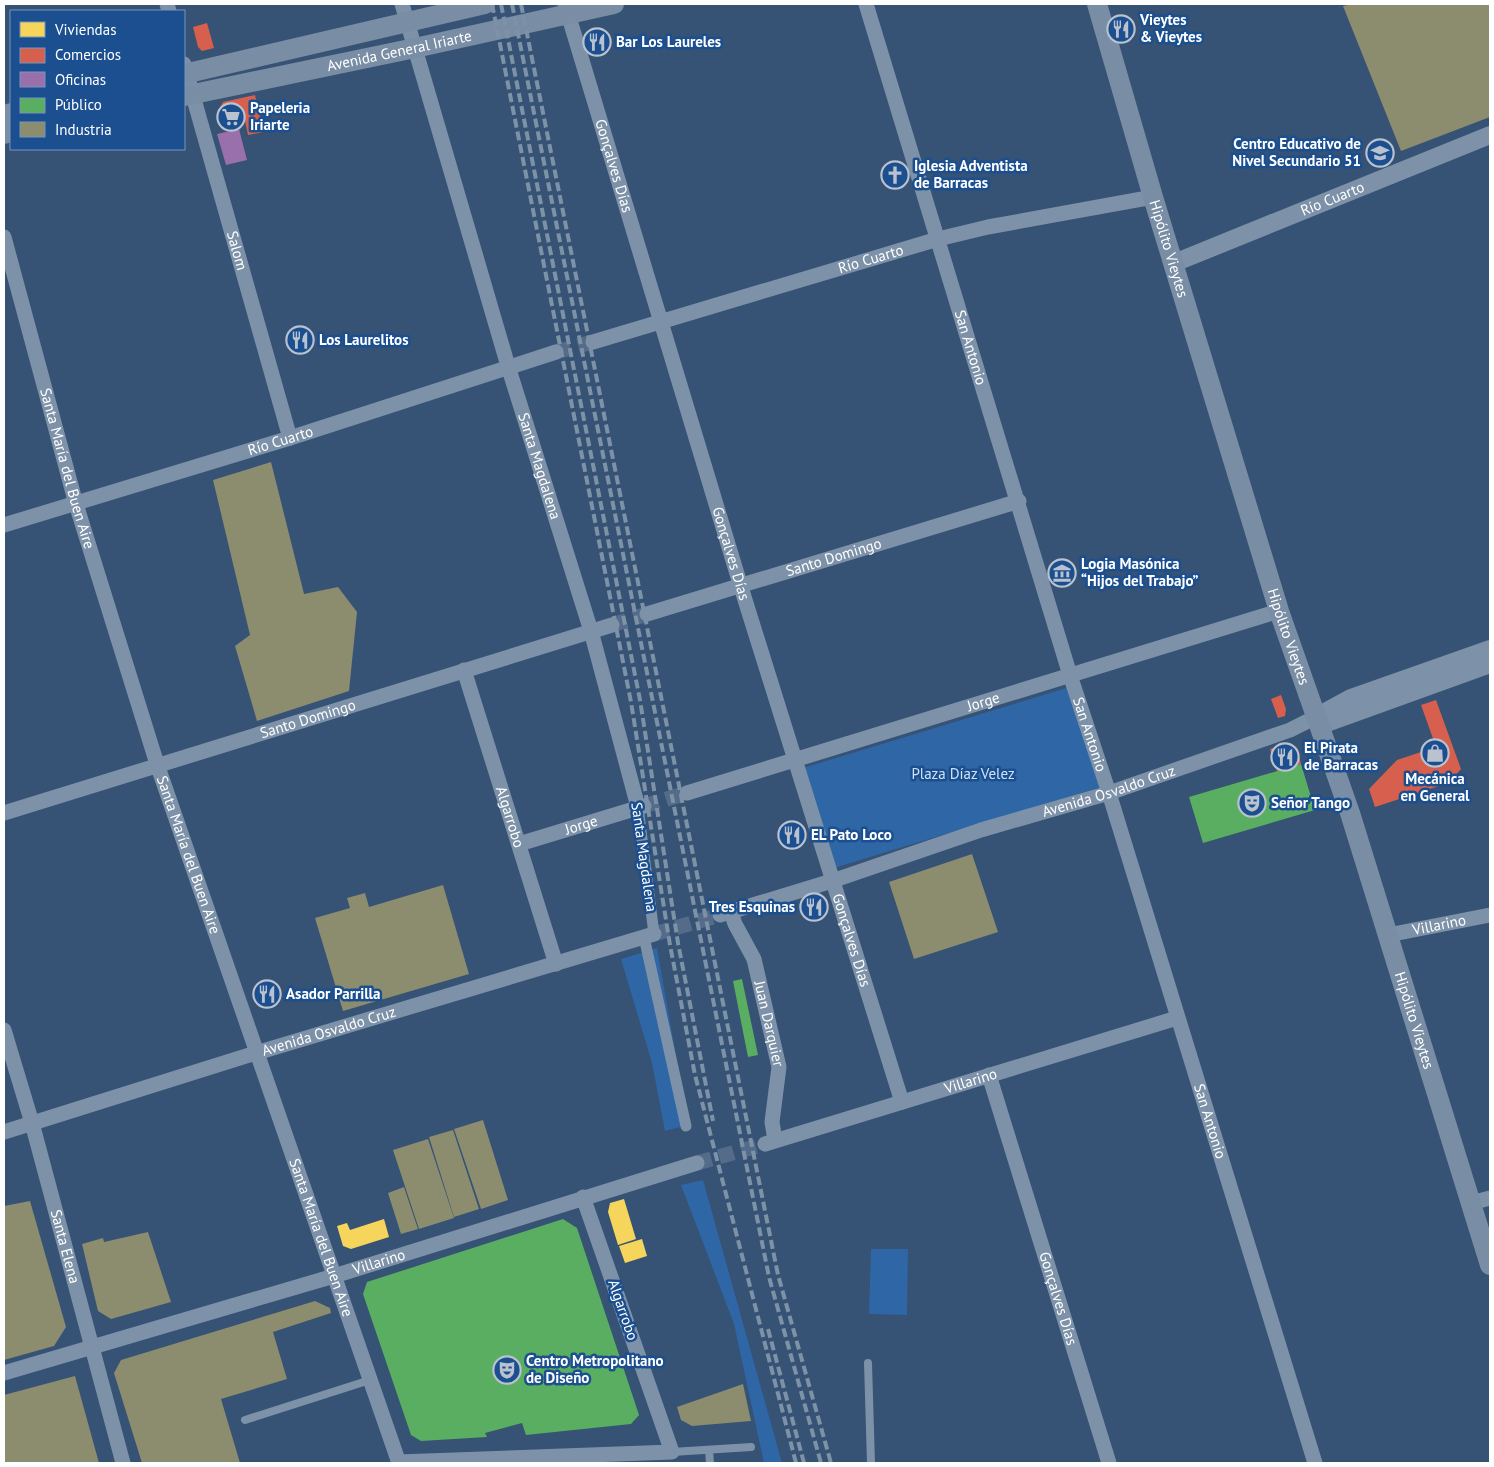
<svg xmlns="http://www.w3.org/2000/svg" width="1494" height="1467" viewBox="0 0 1494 1467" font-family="'PT Sans',sans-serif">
<rect width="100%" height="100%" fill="#365274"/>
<!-- green -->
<path fill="#2f66a5" d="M1073 686 1104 786 834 868 803 768Z
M657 948 688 1125 665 1131 652 1063 621 959Z
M703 1180 782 1463H764L734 1324 681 1185Z
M871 1249H908L907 1315 869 1314Z"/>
<!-- homes -->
<path fill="#f6d55c" d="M624 1199 636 1239 618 1245 608 1212 610 1203Z
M384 1219 389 1237 351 1249 343 1246 337 1226 347 1223 350 1230Z
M642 1239 647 1256 625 1263 619 1246Z"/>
<!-- shops -->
<path fill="#d6604d" d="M207 23 214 48 202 51 198 47 193 27Z
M255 95 264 132 248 135 245 121 221 127 217 113 223 102Z
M1281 695 1286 709 1285 716 1278 718 1271 699Z
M1436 700 1461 769 1448 783 1375 807 1369 789 1397 760 1436 747 1421 705Z
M1285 744 1297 748 1301 764 1277 771 1270 749Z"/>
<!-- offices -->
<path fill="#9970ab" d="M239 129 247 160 226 165 217 134Z"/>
<!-- public -->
<path fill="#5aae61" d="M1301 764 1315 810 1203 843 1189 797Z
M742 979 758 1055 748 1057 733 981Z
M563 1219 577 1228 639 1415 631 1424 526 1435 522 1423 485 1433 487 1437 421 1441 411 1435 363 1294 367 1282Z"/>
<!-- industry -->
<path fill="#8c8c6e" d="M1353 4H1490V117L1401 151 1343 6Z
M271 462 304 594 338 587 357 612 349 691 257 721 235 646 250 635 213 480Z
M972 854 998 932 914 959 889 882Z
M443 885 469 974 343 1011 315 918 350 908 347 898 365 893 369 907Z
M483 1120 508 1200 481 1209 454 1129Z
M453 1130 479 1209 454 1217 429 1137Z
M428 1139 454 1218 419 1229 393 1150Z
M404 1187 418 1229 401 1234 388 1193Z
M30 1201 66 1327 54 1346 4 1360V1206Z
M148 1232 171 1302 111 1319 98 1311 82 1244 103 1238 104 1242Z
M315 1301 330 1308 331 1313 273 1332 287 1379 221 1399 240 1463H142L114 1373 121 1360Z
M75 1376 99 1463H4V1395Z
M743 1384 751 1421 692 1426 681 1420 677 1407Z"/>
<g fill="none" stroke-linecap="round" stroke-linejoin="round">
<!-- minor-tunnel -->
<path stroke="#546c89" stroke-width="15" stroke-dasharray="15 8" stroke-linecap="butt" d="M556 352 593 342
M612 625 647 614
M644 806 687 793
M654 934 720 915
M697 1163 765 1144"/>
<!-- service -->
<path stroke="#7d92a8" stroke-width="8" d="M868 1363 871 1463
M245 1420 370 1380
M709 1450 710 1463
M672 1452 751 1447"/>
<!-- pedestrian -->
<path stroke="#7d92a8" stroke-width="11" d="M638 807 654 934
M644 937 686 1126"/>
<!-- minor -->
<g stroke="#7d92a8" stroke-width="15">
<path d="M167 4 169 11"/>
<path id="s1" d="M402 4 508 366 591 631 638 807"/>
<path id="s2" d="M565 4 741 587 902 1102"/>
<path id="s3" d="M866 4 1070 675 1109 793 1315 1463"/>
<path id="s4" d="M184 64 290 438"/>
<path id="s5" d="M4 237 76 504 157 764 399 1463"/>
<path id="s6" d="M593 342 938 239 988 227 1153 197"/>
<path id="s7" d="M4 525 290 438 556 352"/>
<path id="s8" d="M647 614 1019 501"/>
<path id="s9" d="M464 670 556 964"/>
<path id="s10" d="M687 793 1279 611"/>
<path id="s11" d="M4 813 612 625"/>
<path id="s12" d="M519 844 644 806"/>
<path id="s13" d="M731 912 735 924 754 959 779 1067 772 1122 775 1140"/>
<path id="s14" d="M720 915 832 881 981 830 1109 793 1290 730 1318 716"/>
<path id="s15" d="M1388 935 1490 915"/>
<path id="s16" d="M4 1030 32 1123 123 1463"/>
<path id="s17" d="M989 1075 1109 1463"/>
<path id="s18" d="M4 1132 256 1053 654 934"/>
<path id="s19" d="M765 1144 1177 1018"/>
<path d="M1471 1203 1490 1198"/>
<path id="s20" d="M4 1373 334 1276 697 1163"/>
<path d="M398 1462 672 1452 583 1197"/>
</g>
<!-- tertiary -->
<g stroke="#7d92a8" stroke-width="18">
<path id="s21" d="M1174 263 1490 135"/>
<path d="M1318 716 1351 698 1490 649"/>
<path d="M1321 725 1490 664"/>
</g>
<!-- secondary -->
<g stroke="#798da4" stroke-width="20">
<path id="s22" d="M1097 4 1153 197 1279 611 1350 813 1490 1265"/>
<path d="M184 74 485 4"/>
<path id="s23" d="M184 96 415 48 614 4"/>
<path d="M4 115 11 113"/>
<path d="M4 134 11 132"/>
</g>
<!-- rail -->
<path stroke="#7e92a7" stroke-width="4" stroke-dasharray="9 4" stroke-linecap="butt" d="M492 4 631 702 670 945 695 1075 796 1463
M501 4 640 700 678 943 713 1121
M512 4 769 1277 821 1463
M521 4 778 1275 831 1463
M768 1329 804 1463"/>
</g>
<!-- icons -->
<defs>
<g id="restaurant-ring" transform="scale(1.4375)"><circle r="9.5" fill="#1b4f8f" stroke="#b9c2ce" stroke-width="1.5"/><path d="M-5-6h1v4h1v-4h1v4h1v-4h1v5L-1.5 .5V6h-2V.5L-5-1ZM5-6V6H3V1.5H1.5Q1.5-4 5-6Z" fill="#b9c2ce"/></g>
<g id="supermarket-ring" transform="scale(1.4375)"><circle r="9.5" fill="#1b4f8f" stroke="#b9c2ce" stroke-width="1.5"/><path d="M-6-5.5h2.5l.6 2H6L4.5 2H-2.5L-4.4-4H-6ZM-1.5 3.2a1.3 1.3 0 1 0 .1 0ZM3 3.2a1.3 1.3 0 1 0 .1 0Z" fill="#b9c2ce"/></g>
<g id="school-ring" transform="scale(1.4375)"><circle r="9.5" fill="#1b4f8f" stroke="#b9c2ce" stroke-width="1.5"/><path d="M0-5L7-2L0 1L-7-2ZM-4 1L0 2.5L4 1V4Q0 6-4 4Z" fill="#b9c2ce"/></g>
<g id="church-ring" transform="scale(1.4375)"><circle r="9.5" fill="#1b4f8f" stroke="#b9c2ce" stroke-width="1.5"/><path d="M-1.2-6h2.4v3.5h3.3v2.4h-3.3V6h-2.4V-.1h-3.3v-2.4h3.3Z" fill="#b9c2ce"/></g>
<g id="museum-ring" transform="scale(1.4375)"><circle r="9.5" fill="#1b4f8f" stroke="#b9c2ce" stroke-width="1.5"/><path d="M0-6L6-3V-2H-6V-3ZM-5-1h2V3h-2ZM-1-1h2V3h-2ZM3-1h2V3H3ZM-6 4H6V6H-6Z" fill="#b9c2ce"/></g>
<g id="shop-ring" transform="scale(1.4375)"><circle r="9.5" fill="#1b4f8f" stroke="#b9c2ce" stroke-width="1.5"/><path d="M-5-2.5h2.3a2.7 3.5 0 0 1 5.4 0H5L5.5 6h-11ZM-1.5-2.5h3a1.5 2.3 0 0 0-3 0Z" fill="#b9c2ce"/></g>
<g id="theatre-ring" transform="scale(1.4375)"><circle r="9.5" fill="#1b4f8f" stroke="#b9c2ce" stroke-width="1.5"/><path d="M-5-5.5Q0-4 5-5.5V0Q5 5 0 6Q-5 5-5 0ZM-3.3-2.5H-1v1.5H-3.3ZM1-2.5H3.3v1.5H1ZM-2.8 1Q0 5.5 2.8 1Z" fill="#b9c2ce"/></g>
</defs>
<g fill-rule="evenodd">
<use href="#restaurant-ring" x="1121" y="29"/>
<use href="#restaurant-ring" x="597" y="42"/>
<use href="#supermarket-ring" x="231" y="117"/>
<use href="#school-ring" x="1380" y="153"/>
<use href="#church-ring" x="895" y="175"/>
<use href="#restaurant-ring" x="300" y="340"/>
<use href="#museum-ring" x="1062" y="573"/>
<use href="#shop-ring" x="1435" y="753"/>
<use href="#restaurant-ring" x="1285" y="757"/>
<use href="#theatre-ring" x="1252" y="803"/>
<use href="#restaurant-ring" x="792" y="835"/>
<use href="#restaurant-ring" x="814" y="907"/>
<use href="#restaurant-ring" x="267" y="994"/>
<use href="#theatre-ring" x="507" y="1370"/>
</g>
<g text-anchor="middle" stroke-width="5" stroke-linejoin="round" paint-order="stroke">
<!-- poi labels -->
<g font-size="15" font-weight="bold" fill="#fff" stroke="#1b4f8f" text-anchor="start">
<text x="1140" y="25">Vieytes<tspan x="1140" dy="17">&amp; Vieytes</tspan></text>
<text x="616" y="47">Bar Los Laureles</text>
<text x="250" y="113">Papeleria<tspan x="250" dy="17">Iriarte</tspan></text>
<text x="1361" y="149" text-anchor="end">Centro Educativo de<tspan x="1361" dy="17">Nivel Secundario 51</tspan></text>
<text x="914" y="171">Iglesia Adventista<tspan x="914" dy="17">de Barracas</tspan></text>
<text x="319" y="345">Los Laurelitos</text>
<text x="1081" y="569">Logia Masónica<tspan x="1081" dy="17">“Hijos del Trabajo”</tspan></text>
<text x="1304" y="753">El Pirata<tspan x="1304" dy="17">de Barracas</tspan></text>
<text x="1435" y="784" text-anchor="middle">Mecánica<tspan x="1435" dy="17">en General</tspan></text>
<text x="1271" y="808">Señor Tango</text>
<text x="811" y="840">EL Pato Loco</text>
<text x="795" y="912" text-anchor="end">Tres Esquinas</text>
<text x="286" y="999">Asador Parrilla</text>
<text x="526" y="1366">Centro Metropolitano<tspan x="526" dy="17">de Diseño</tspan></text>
</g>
<!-- street labels -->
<g font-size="15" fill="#fff" stroke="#1b4f8f">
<text dy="5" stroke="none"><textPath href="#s23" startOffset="220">Avenida General Iriarte</textPath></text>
<text dy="5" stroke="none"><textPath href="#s2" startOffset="169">Gonçalves Días</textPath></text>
<text dy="5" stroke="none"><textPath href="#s21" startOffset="171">Río Cuarto</textPath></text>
<text dy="5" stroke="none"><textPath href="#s22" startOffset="255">Hipólito Vieytes</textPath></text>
<text dy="5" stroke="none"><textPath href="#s4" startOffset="194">Salom</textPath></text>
<text dy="5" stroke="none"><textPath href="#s6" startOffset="290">Río Cuarto</textPath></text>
<text dy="5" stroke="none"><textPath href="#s3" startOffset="359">San Antonio</textPath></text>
<text dy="5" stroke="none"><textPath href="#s7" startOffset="289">Río Cuarto</textPath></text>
<text dy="5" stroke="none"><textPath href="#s1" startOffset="482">Santa Magdalena</textPath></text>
<text dy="5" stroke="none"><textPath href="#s5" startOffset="240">Santa María del Buen Aire</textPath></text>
<text dy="5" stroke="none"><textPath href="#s2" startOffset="574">Gonçalves Días</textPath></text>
<text dy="5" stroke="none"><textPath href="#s8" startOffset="195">Santo Domingo</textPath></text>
<text dy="5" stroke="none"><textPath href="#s22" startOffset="661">Hipólito Vieytes</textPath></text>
<text dy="5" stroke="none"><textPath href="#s10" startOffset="310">Jorge</textPath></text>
<text dy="5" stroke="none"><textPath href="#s11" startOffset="318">Santo Domingo</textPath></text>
<text dy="5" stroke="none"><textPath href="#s3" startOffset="764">San Antonio</textPath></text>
<text dy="5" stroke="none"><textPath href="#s14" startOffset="408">Avenida Osvaldo Cruz</textPath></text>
<text dy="5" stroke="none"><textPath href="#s9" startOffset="154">Algarrobo</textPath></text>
<text dy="5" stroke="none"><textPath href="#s12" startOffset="65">Jorge</textPath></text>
<text dy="5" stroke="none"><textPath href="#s5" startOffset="645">Santa María del Buen Aire</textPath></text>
<text transform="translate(644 857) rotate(82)" y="5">Santa Magdalena</text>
<text dy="5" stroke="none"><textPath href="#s15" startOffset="52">Villarino</textPath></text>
<text dy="5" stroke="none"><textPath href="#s2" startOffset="979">Gonçalves Días</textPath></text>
<text dy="5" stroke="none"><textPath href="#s22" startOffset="1065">Hipólito Vieytes</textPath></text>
<text dy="5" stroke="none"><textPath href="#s13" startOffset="119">Juan Darquier</textPath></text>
<text dy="5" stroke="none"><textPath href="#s18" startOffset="340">Avenida Osvaldo Cruz</textPath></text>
<text dy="5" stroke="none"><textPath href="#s19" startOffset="215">Villarino</textPath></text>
<text dy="5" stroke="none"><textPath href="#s3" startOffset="1169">San Antonio</textPath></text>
<text dy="5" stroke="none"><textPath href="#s5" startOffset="1050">Santa María del Buen Aire</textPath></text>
<text dy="5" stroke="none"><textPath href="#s16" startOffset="225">Santa Elena</textPath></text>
<text dy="5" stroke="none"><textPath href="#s20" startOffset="391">Villarino</textPath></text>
<text dy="5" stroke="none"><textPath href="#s17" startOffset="234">Gonçalves Días</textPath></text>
<text transform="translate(623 1310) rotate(71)" y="5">Algarrobo</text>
</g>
<!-- park labels -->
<g font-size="15" fill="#cfe3fa" stroke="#1b4f8f">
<text x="963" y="779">Plaza Díaz Velez</text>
</g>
</g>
<!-- border -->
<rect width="1494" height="1467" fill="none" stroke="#ffffff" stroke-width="10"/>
<!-- legend -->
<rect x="10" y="10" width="175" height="140" fill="#1b4f8f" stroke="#7695bc"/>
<rect x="20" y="22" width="25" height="15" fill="#f6d55c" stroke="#7695bc"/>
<text x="55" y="35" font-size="15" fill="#ffffff">Viviendas</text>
<rect x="20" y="48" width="25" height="15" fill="#d6604d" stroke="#7695bc"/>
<text x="55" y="60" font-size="15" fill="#ffffff">Comercios</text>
<rect x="20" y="72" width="25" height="15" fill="#9970ab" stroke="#7695bc"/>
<text x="55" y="85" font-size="15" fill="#ffffff">Oficinas</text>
<rect x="20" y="98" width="25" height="15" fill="#5aae61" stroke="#7695bc"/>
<text x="55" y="110" font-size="15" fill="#ffffff">Público</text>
<rect x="20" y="122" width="25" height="15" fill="#8c8c6e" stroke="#7695bc"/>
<text x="55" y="135" font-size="15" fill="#ffffff">Industria</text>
</svg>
